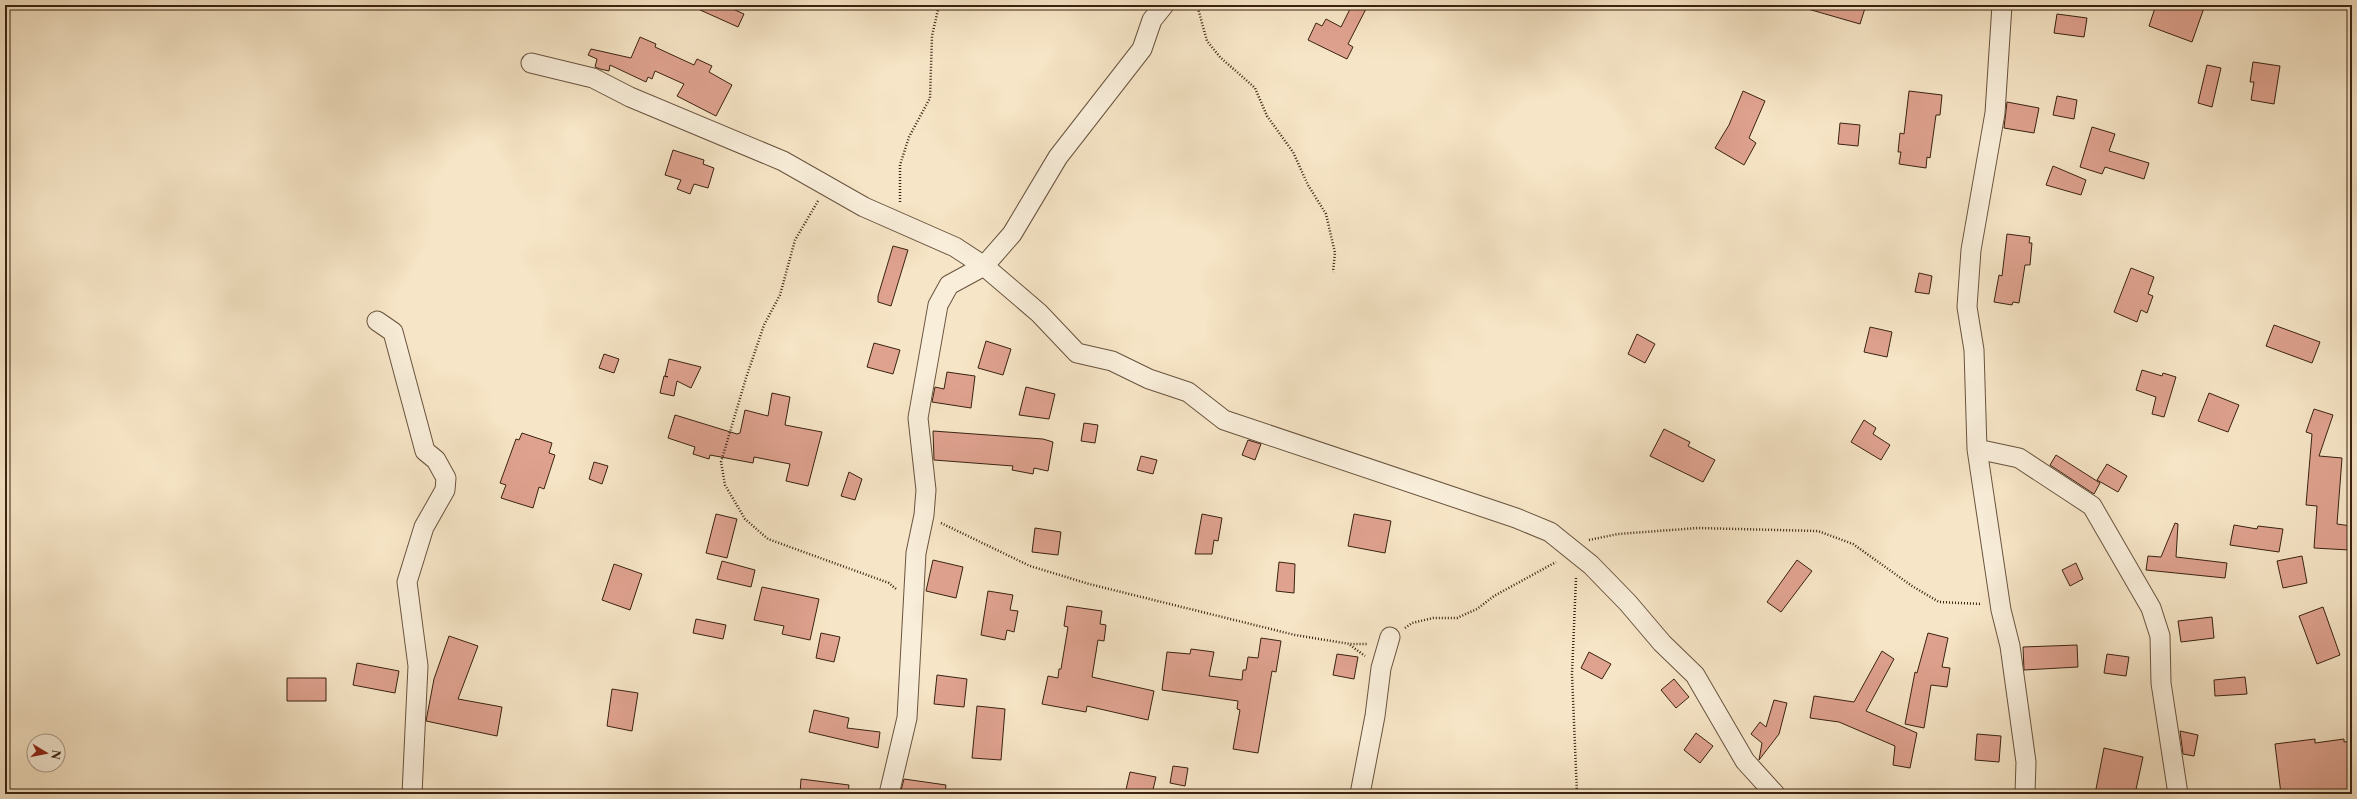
<svg xmlns="http://www.w3.org/2000/svg" width="2357" height="799" viewBox="0 0 2357 799" font-family="'Libre Caslon Text',serif">
<rect width="100%" height="100%" fill="#f6e5c6"/>
<filter id="stains"><feTurbulence type="fractalNoise" baseFrequency=".005" numOctaves="4"/><feColorMatrix values="0 0 0 0 .2 0 0 0 0 .09 0 0 0 0 .02 0 0 0 .5 -.17"/></filter>
<radialGradient id="worn" r=".72"><stop offset=".6" stop-color="#630" stop-opacity="0"/><stop offset="1" stop-color="#630" stop-opacity=".3"/></radialGradient>
<!-- building -->
<path fill="#dfa28f" stroke="#3a2211" d="M689 5H724L744 14 738 27Z
M1352 5H1368L1348 44 1353 47 1347 59 1308 40 1316 23 1322 26 1326 19 1341 27Z
M1808 5H1866L1860 24 1808 9Z
M2156 5H2205L2192 42 2149 26Z
M2057 14 2087 18 2084 37 2054 33Z
M640 37 656 44 655 47 694 65 697 59 712 66 709 72 732 85 716 116 677 96 684 84 655 71 652 79 648 77 646 82 610 65 609 71 600 69 595 67 597 59 588 55 591 49 631 58Z
M2253 62 2280 66 2274 104 2251 100 2254 82H2250Z
M2207 65 2221 68 2212 107 2198 103Z
M1743 91 1765 101 1749 138 1756 143 1744 165 1715 148 1729 125Z
M1909 91 1942 95 1940 115H1936L1930 158 1927 157 1926 168 1899 164 1901 152H1898L1900 133 1904 134Z
M2057 96 2077 100 2074 119 2053 115Z
M2007 102 2039 108 2034 133 2004 128Z
M1840 123 1860 125 1858 146 1838 144Z
M2092 127 2115 134 2109 151 2149 163 2144 179 2105 167 2102 174 2080 167Z
M673 150 704 160 703 164 714 168 708 188 694 184 690 194 677 189 681 180 665 175Z
M2053 166 2086 180 2081 195 2046 185Z
M2007 234 2030 237 2029 243H2032L2030 265H2025L2019 303 2013 302 2012 305 1994 302 1999 275 2002 276Z
M893 246 908 250 891 306 878 302V296Z
M2131 268 2154 277 2148 294 2153 296 2147 313 2141 310 2137 322 2114 312Z
M1919 273 1932 276 1929 294 1915 292Z
M2274 325 2320 342 2312 363 2266 346Z
M1870 327 1892 332 1887 357 1864 352Z
M1637 334 1655 344 1645 363 1628 354Z
M986 341 1011 349 1003 375 978 368Z
M874 343 900 350 893 374 867 367Z
M604 354 619 359 614 373 599 368Z
M669 359 701 367 691 388 677 381 674 396 660 393 664 376 668 377 665 376Z
M2142 370 2162 376 2163 373 2176 377 2164 417 2152 414 2156 397 2136 390Z
M947 372 975 376 971 408 932 402 935 387 944 389Z
M1026 387 1055 394 1049 419 1019 415Z
M772 393 790 397 785 425 822 432 808 486 786 481 790 464 754 457 753 463 710 455 709 459 693 454 695 447 668 438 675 415 737 434 740 433 745 410 768 416Z
M2209 393 2239 405 2228 432 2198 421Z
M2314 409 2333 415 2319 456 2342 458 2337 524 2351 526 2349 550 2314 548 2317 506 2306 505 2312 434 2306 432Z
M1864 420 1876 428 1873 434 1890 445 1881 460 1851 442Z
M1084 423 1098 425 1095 443 1081 441Z
M1664 429 1690 442 1688 446 1715 460 1703 482 1650 456Z
M933 431 1043 439 1053 442 1048 471 1034 468 1033 474 1012 470 1013 466 934 460Z
M522 433 552 443 549 453 555 455 544 489 539 487 533 508 501 498 506 485 500 483 516 439 519 440Z
M1248 440 1261 444 1255 460 1242 455Z
M2056 455 2100 483 2094 494 2050 465Z
M1141 456 1157 460 1153 474 1137 470Z
M594 462 608 466 602 484 589 479Z
M2107 464 2127 476 2118 492 2097 480Z
M849 472 862 479 855 500 841 496Z
M716 514 737 519 727 558 706 553Z
M1202 514 1222 518 1218 541 1214 540 1212 554H1195Z
M1354 514 1391 521 1385 553 1348 546Z
M2175 523 2178 524 2176 557 2227 563 2225 578 2146 570 2148 556 2161 557Z
M2234 525 2257 529 2258 526 2283 529 2279 552 2230 545Z
M1035 528 1061 532 1058 555 1032 552Z
M2302 556 2307 583 2283 588 2277 561Z
M933 560 963 567 956 598 926 591Z
M1797 560 1812 571 1781 612 1767 602Z
M722 561 755 570 751 587 717 579Z
M1279 562 1295 564 1294 593 1276 591Z
M2076 563 2083 579 2070 586 2062 570Z
M614 564 642 574 630 610 602 600Z
M762 587 819 599 810 640 782 634 784 626 754 620Z
M988 591 1013 595 1010 610 1018 611 1014 632 1007 630 1005 640 981 635Z
M1067 606 1102 611 1100 624 1106 625 1104 641 1098 640 1092 677 1154 691 1148 720 1087 706 1086 712 1042 704 1048 676 1058 678 1059 669H1061L1068 627 1064 626Z
M2323 607 2340 655 2317 664 2299 616Z
M2212 617 2214 638 2181 642 2178 621Z
M696 619 726 625 723 639 693 633Z
M821 633 840 637 834 662 816 658Z
M1928 633 1948 638 1942 667 1950 668 1947 687 1931 685 1924 728 1905 724 1915 672 1917 673Z
M449 636 478 646 458 699 502 707 497 736 426 721 434 679Z
M1261 638 1281 641 1276 672 1272 671 1258 753 1233 749 1240 710 1237 709 1238 701 1162 690 1167 652 1190 654 1191 649 1214 652 1209 676 1242 680 1243 670H1246L1248 657 1258 658Z
M2077 645 2078 667 2024 670 2023 647Z
M1882 651 1894 659 1866 711 1917 733 1910 768 1893 765 1895 746 1839 722 1810 718 1814 696 1854 702Z
M1589 652 1611 664 1602 679 1581 668Z
M1337 654 1358 657 1354 679 1333 675Z
M2107 654 2129 657 2126 676 2104 673Z
M357 663 399 671 395 693 353 685Z
M937 675 967 679 964 707 934 704Z
M2245 677 2247 694 2215 696 2214 680Z
M287 678H326V701H287Z
M1674 679 1689 697 1676 708 1661 690Z
M612 689 638 693 632 731 607 726Z
M1774 700 1787 703 1779 734 1759 760 1762 743 1751 734 1760 722 1766 727Z
M977 706 1005 709 1001 760 972 758Z
M814 710 849 718 847 728 880 732 878 748 809 732Z
M2180 731 2198 735 2194 756 2183 754Z
M1696 733 1713 746 1700 763 1684 750Z
M1977 734 2001 736 1999 762 1975 760Z
M2315 739V743L2344 739V742L2352 741V794H2281L2275 744Z
M2104 748 2143 757 2135 794H2095Z
M1173 766 1188 768 1185 786 1170 783Z
M1130 772 1156 777 1152 794H1125Z
M801 779 849 785 848 794H800Z
M904 779 946 785 945 794H900Z"/>
<g fill="none" stroke-linecap="round" stroke-linejoin="round">
<!-- minor casing -->
<g stroke="#69533e" stroke-width="21">
<path id="minor" d="M2002 5 1995 113 1971 250 1967 307 1974 350 1977 449 2001 610 2010 646 2026 762 2025 794
M531 63 593 78 630 97 783 161 864 207 955 247 984 266 1039 313 1077 353 1112 361 1149 379 1188 392 1224 420 1516 518 1550 532 1591 565 1628 603 1662 643 1695 675 1745 761 1775 794
M377 321 393 332 425 451 436 460 446 478 445 490 424 527 407 582 418 666 412 794
M1977 449 2019 458 2092 506 2151 608 2160 636 2161 683 2178 794
M889 794 907 718 916 553 924 515 926 490 918 418 938 305 949 285 984 266 1012 234 1058 157 1142 49 1152 20 1164 5
M1360 794 1375 716 1381 668 1390 637"/>
</g>
<!-- path -->
<path stroke="#3a2211" stroke-width="2.5" stroke-dasharray="1 2" stroke-linecap="butt" d="M1197 5 1207 41 1220 57 1255 88 1267 116 1293 152 1308 185 1326 214 1335 253 1333 272
M818 201 795 240 780 295 764 325 746 378 721 462 725 485 745 519 768 539 889 583 896 589
M900 202V165L909 137 930 98 932 36 939 5
M941 523 1030 566 1089 584 1295 635 1350 644H1368
M1589 540 1618 534 1698 528 1818 531 1853 544 1912 586 1939 602 1982 604
M1576 578 1572 674 1577 794
M1405 628 1412 623 1433 618H1457L1477 609 1494 596 1556 562
M1350 645 1365 656"/>
<!-- minor -->
<use href="#minor" stroke="#f9eeda" stroke-width="19"/>
</g>
<!-- margin -->
<rect width="2357" height="799" fill="none" stroke="#f6e5c6" stroke-width="20"/>
<rect x="6" y="6" width="2345" height="787" fill="none" stroke="#3a2211" stroke-width="2"/>
<rect x="10" y="10" width="2337" height="779" fill="none" stroke="#3a2211"/>
<!-- north arrow -->
<g transform="translate(46 753) rotate(100)"><circle r="19" fill="#f9eeda" stroke="#ad9c8a"/>
<path d="M0-3L7 15L0 10L-7 15Z" fill="#8f2418"/>
<text y="-6" font-size="11" font-weight="bold" text-anchor="middle" fill="#3a2211">N</text>
</g>
<rect width="100%" height="100%" filter="url(#stains)"/>
<rect width="100%" height="100%" fill="url(#worn)"/>
</svg>
